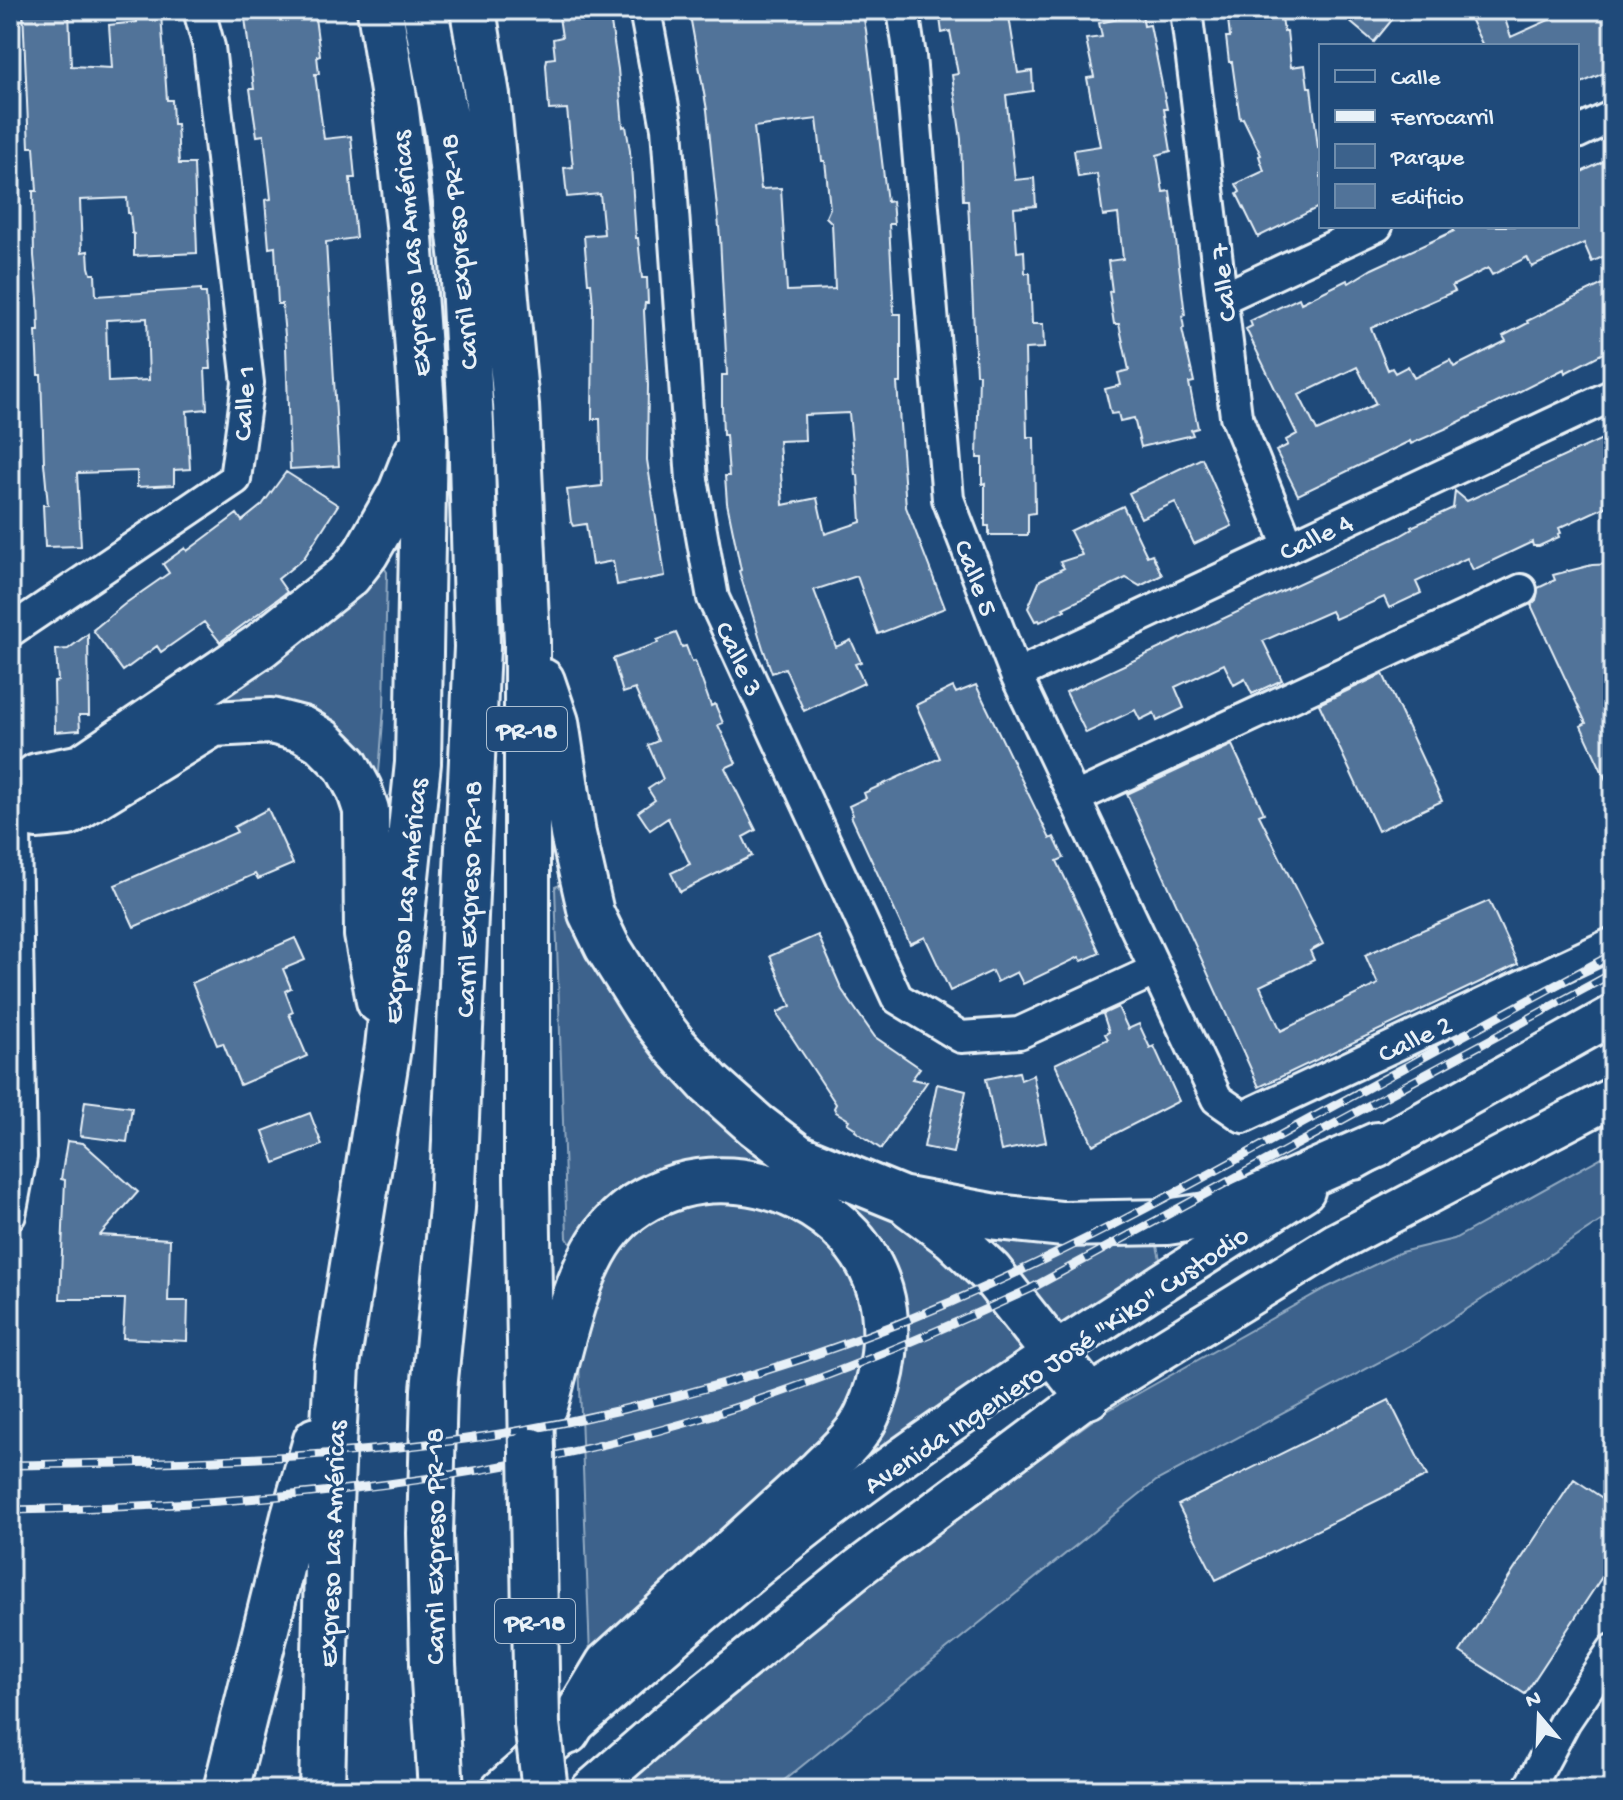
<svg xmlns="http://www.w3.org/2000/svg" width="1623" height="1800" viewBox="0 0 1623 1800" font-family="'Gochi Hand',sans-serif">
<rect width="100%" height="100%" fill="#1f4a7a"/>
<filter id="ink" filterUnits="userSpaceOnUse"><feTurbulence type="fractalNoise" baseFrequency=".0125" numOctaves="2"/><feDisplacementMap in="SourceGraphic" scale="16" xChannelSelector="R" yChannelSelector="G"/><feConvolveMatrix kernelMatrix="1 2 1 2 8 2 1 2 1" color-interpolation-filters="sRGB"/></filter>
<g filter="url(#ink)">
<!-- green -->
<path fill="#3c628c" stroke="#92aac2" stroke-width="2" d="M383 566 387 572 384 708 377 798 332 727 292 703H241L194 715Z
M568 882 665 1062 940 1237 1024 1347 863 1466 856 1457 887 1414 902 1380V1336L889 1281 750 1165 580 1245 572 1246 567 1238 555 887Z
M1613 1151V1213L1417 1342 1156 1481 772 1790H618L764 1668 924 1542 1100 1415 1322 1290 1401 1252 1454 1239Z
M755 1197 838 1243 871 1311 852 1417 590 1656 579 1360 582 1324 626 1234 686 1202Z
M978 1224 1151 1241 1157 1246 1160 1259 1055 1329 992 1251Z"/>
<!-- building -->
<path fill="#517399" stroke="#e8f1f8" stroke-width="2" fill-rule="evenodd" d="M23 10H69L71 66 112 68 109 25 137 22V16L161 14 167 100H172L173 124H177L179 164H194L197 253 134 256V234L132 233 130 213H128L127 198 80 200 82 252 88 251 89 267 91 274H95L96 296 201 289V293H206L211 369H205L207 409 187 411 190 469 174 470V485L137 487V471L77 473 81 546 45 547 43 505H48L44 463 41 375H38L36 331H39L38 299 34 256 33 191H37L34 147H29ZM147 318 149 380 108 382 106 320Z
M244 10H314L320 55 317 56 319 74H315L324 139 351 136 355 178H350L356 238 326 242 339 466 290 469 286 346 282 304H278L275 247 269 248 265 200 271 199 264 135 257 136 250 89H254Z
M558 10H609L618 69 623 127 626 126 630 151 636 238H638L642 278H647L648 303H645L644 311 648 385 647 460 665 576 617 585 613 561 592 565 586 524 573 526 571 522 567 490 602 486 600 419H592L593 305 591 283H588L584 236 604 234 600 194 567 197 564 168 573 167 567 109 549 110 546 65 547 59 555 58 553 39 562 37Z
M689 10H862L866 30 887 202 892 201 894 224H889L894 314H901V383H897L906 507 945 608 878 634 857 576 814 590 836 647 851 640 861 662 855 664 864 683 804 711 785 668 772 673 763 648 739 571 741 570 727 503 725 476H729L726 435H723L722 405V375H727L720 237 707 110ZM817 119 822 161H825L830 208 826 217 832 223 835 289 787 291 781 188 761 189 754 127ZM849 413 855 475H858L861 522 825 534 817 498 783 505 779 441 805 440 804 415Z
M939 10H1008L1018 73 1032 71 1033 91 1006 95 1015 180 1034 178 1036 206 1014 208 1017 252 1024 251 1025 273H1030L1032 324H1043L1044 348 1025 349 1027 437H1034L1035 513 1028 514V535H989V526H985V483L982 484V458H977L979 374H976L968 200H963L961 139 952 75 958 74 950 31 942 33Z
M1281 10 1284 32 1287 31 1291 67 1305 65 1308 87H1311L1318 148 1321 147V206L1258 237 1237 194 1240 192 1236 184 1264 171 1259 156 1261 155 1243 118 1240 119 1232 62H1229L1226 37H1230L1228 19 1231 16Z
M1336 10H1400L1374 42Z
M1466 10H1502L1511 37 1571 10H1613V69L1577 85V46H1483Z
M1142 14 1144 26 1150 25 1167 109H1164L1171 151 1157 155 1163 192 1170 191 1185 315 1182 316 1184 328 1182 329 1194 382 1189 383 1198 428 1191 430 1193 435 1141 447 1134 418 1120 421 1118 413 1111 414 1105 389 1121 385 1118 373 1129 370 1119 324H1114L1109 292 1112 291 1108 261 1123 259 1118 214 1103 216 1097 174 1078 177 1074 150 1100 146 1087 78 1094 77 1086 39 1102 37 1099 23Z
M1613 157V252L1592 262 1584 243 1532 267 1527 257 1492 275 1488 268 1452 286 1455 291 1371 328 1388 370 1392 368 1395 373 1408 366 1414 378 1450 360 1454 367 1506 341 1503 336 1528 323 1527 321 1613 279V348L1565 373 1564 369 1447 428 1411 444 1410 441 1298 495 1276 451 1288 445 1286 440 1297 434 1246 329 1252 326 1250 321 1299 298 1301 303 1347 280 1349 283 1372 269 1454 231 1452 226H1577V174ZM1357 367 1376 404 1317 431 1299 395Z
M1613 434V503L1559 528 1561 533 1558 534 1559 537 1539 546H1533L1532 542 1473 570 1467 558 1416 582 1421 593 1389 608 1384 597 1335 619 1331 611 1263 641 1282 680 1252 694 1245 679 1234 685 1224 664 1175 687 1184 708 1157 721 1154 713 1140 720 1135 710 1086 733 1066 692 1398 537 1412 529 1411 527 1453 508 1455 491 1467 501Z
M1202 458 1232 526 1194 544 1175 502 1141 518 1129 493Z
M286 472 338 505 304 558 278 579 287 592 220 642 204 622 161 652 157 646 123 671 93 630 126 603 169 573 163 564 185 548 187 551 202 540 237 514 242 521 262 505Z
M1123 506 1147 556 1152 554 1162 575 1140 586 1126 578 1063 608 1065 610 1040 622 1039 620 1035 621 1028 608 1040 580 1064 568 1060 562 1082 555 1070 531Z
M1613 564V795L1581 726 1586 723 1531 605 1536 600 1538 588 1555 580 1553 575 1592 565Z
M676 633 682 647 686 646 692 662 695 661 711 706 715 704 723 723 718 725 736 763 725 768 756 830 743 837 752 856 680 892 671 873 690 864 668 818 650 830 638 812 655 800 648 789 663 779 648 745 658 741 635 689 623 693 613 659 658 643 657 640Z
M88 634 89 715H79L80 730 55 732 54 682 58 681 56 650 68 649Z
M1383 674 1442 801 1378 831 1319 704Z
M976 685 1050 839 1054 837 1064 858 1057 861 1100 953 1082 961 1079 957 1023 984 1017 972 997 982 992 971 950 991 925 937 910 944 851 816 853 815 849 806 866 798 864 793 940 758 916 705 953 687 956 693Z
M1232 745 1264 813 1259 815 1323 944 1310 951 1314 960 1260 986 1281 1031 1378 984 1365 955 1489 901 1518 964 1259 1087 1127 794Z
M268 809 293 864 258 879 255 874 134 927 115 885 237 832 234 827Z
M818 935 842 990 875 1037 920 1068 912 1079 927 1082 881 1149 855 1131 856 1129 847 1123 849 1120 836 1112 834 1108 836 1104 778 1016V1012L791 1006 770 956Z
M295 938 305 960 283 969 291 988 285 991 293 1012 289 1014 307 1056 240 1085 223 1043 217 1045 192 983Z
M1118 1007 1128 1029 1139 1024 1150 1048 1154 1046 1179 1101 1093 1145 1055 1064 1108 1039 1105 1034 1109 1032 1103 1014Z
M1019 1072 1021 1080 1033 1075 1046 1142 1001 1151 986 1079Z
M937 1084 966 1091 953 1153 924 1147Z
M85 1101 132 1107 127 1142 80 1136Z
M310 1113 322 1145 275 1163 263 1131Z
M67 1141 83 1143 138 1192 100 1235 170 1239 168 1301H188L187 1341 123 1338 125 1299H60L65 1180 61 1179Z
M1389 1400 1427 1476 1216 1580 1178 1505Z
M1574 1479 1613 1505V1560L1525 1694 1460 1652Z"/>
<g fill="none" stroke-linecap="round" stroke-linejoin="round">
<!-- minor casing -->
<g stroke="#e8f1f8" stroke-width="36">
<path id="minor" d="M645 10 667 128 692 480 713 598 897 998 961 1037 1019 1033 1156 970
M903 10 910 56 948 499 1016 675 1217 1099 1243 1117 1613 943
M1186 10 1236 416 1289 547
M1577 133 1613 116
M1223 298 1377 226
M10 631 235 479 248 383 209 47 199 10
M1016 675 1613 395
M1075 798 1521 590
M10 803 15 833 21 1157 10 1215
M1528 1790 1565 1721 1613 1650"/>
</g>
<!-- major casing -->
<g stroke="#e8f1f8" stroke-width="44">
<path id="major" d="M1354 1160 1613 1015
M500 1790C613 1692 723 1590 842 1501 991 1389 1149 1292 1305 1191
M590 1790 667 1723 857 1569 1088 1396 1337 1242 1613 1097"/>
</g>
<!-- highway casing -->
<g stroke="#e8f1f8" stroke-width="50">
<path id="highway" d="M425 10 448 132 463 261 471 423 477 647 452 1208 434 1390 430 1533 433 1664 441 1790
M473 10 487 95 516 405 527 641V1180L532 1451
M542 681 556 722 573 834 591 913 607 946 646 1008 676 1047 710 1084 756 1125 798 1157 901 1199 997 1217 1062 1224 1167 1222 1219 1214 1377 1145
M10 800 36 816 68 813 213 724 271 721 302 729 322 741 346 765 359 789 366 810 367 935 379 1001
M10 800 37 776 82 767 260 646 349 575 366 553 401 492 416 454
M910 1205 953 1237 990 1272 1088 1396
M545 1406C560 1354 573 1278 605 1235 624 1209 649 1195 679 1186 758 1164 856 1208 880 1291 891 1329 884 1380 867 1415 857 1437 837 1454 820 1471L608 1664 567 1732
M226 1790 294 1516 316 1440
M322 1790 327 1565 337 1365 388 1047 418 763 424 433 409 224 396 110 380 10"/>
</g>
<!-- minor -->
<use href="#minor" stroke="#1f4a7a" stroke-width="30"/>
<!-- major -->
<use href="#major" stroke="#1f4a7a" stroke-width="38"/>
<!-- highway -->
<use href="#highway" stroke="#1f4a7a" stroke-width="44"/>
<!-- rail casing -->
<g stroke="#e8f1f8" stroke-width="9">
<path id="rail" d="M10 1465C197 1462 383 1459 566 1422 697 1395 828 1355 951 1302 1067 1252 1178 1192 1288 1131 1397 1072 1505 1013 1613 954
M10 1510C228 1506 446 1488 657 1431 786 1396 909 1345 1030 1289L1613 973"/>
</g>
<!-- rail -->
<use href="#rail" stroke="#1f4a7a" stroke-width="6" stroke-dasharray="18" stroke-linecap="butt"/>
<!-- highway-bridge casing -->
<g stroke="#e8f1f8" stroke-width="50" stroke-linecap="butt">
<path id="highway-bridge" d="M532 1451 537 1724 545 1790"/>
</g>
<!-- highway-bridge -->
<use href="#highway-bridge" stroke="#1f4a7a" stroke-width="44"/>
</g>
</g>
<g text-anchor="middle" stroke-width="6" stroke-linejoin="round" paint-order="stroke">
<!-- shield labels -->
<g fill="#1f4a7a" stroke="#acbfd2" stroke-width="2">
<rect x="487" y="707" width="80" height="44" rx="6"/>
<rect x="495" y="1599" width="80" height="44" rx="6"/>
</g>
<g font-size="26" font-weight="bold" fill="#e8f1f8">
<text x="527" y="738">PR-18</text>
<text x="535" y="1630">PR-18</text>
</g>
<!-- street labels -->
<g font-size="28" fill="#e8f1f8" stroke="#1f4a7a">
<text transform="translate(457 252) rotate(-95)" y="10">Carril Expreso PR-18</text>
<text transform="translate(409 254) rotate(-95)" y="10">Expreso Las Américas</text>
<text transform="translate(1221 283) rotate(-97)" y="10">Calle 7</text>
<text transform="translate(242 403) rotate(-87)" y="10">Calle 1</text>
<text transform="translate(1315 535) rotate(-25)" y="10">Calle 4</text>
<text transform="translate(978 577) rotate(69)" y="10">Calle 5</text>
<text transform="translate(741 658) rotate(65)" y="10">Calle 3</text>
<text transform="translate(467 899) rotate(-88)" y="10">Carril Expreso PR-18</text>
<text transform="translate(403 901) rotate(-84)" y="10">Expreso Las Américas</text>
<text transform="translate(1414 1037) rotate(-25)" y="10">Calle 2</text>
<text transform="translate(1055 1358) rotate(-34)" y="10">Avenida Ingeniero José "Kiko" Custodio</text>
<text transform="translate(330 1544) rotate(-88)" y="10">Expreso Las Américas</text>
<text transform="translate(433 1546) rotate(-90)" y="10">Carril Expreso PR-18</text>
</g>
</g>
<!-- margin -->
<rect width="1623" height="1800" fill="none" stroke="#1f4a7a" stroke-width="40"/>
<rect x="20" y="20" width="1583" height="1760" fill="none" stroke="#e8f1f8" stroke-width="3" filter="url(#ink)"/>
<!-- legend -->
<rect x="1319" y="44" width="260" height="184" fill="#1f4a7a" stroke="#6f8dac" stroke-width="2"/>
<rect x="1335" y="70" width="40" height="12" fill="#1f4a7a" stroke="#6f8dac" stroke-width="2"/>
<text x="1391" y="84" font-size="24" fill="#e8f1f8">Calle</text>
<rect x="1335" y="110" width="40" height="12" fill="#e8f1f8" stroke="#6f8dac" stroke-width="2"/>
<text x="1391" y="124" font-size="24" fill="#e8f1f8">Ferrocarril</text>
<rect x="1335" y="144" width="40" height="24" fill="#3c628c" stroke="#6f8dac" stroke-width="2"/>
<text x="1391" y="164" font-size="24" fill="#e8f1f8">Parque</text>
<rect x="1335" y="184" width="40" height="24" fill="#517399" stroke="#6f8dac" stroke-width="2"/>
<text x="1391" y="204" font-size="24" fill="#e8f1f8">Edificio</text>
<!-- north arrow -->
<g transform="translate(1539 1716) rotate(341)" stroke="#1f4a7a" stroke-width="6" paint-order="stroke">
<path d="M0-6L14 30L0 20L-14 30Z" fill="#e8f1f8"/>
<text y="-12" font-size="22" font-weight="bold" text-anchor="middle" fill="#e8f1f8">N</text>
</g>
</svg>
